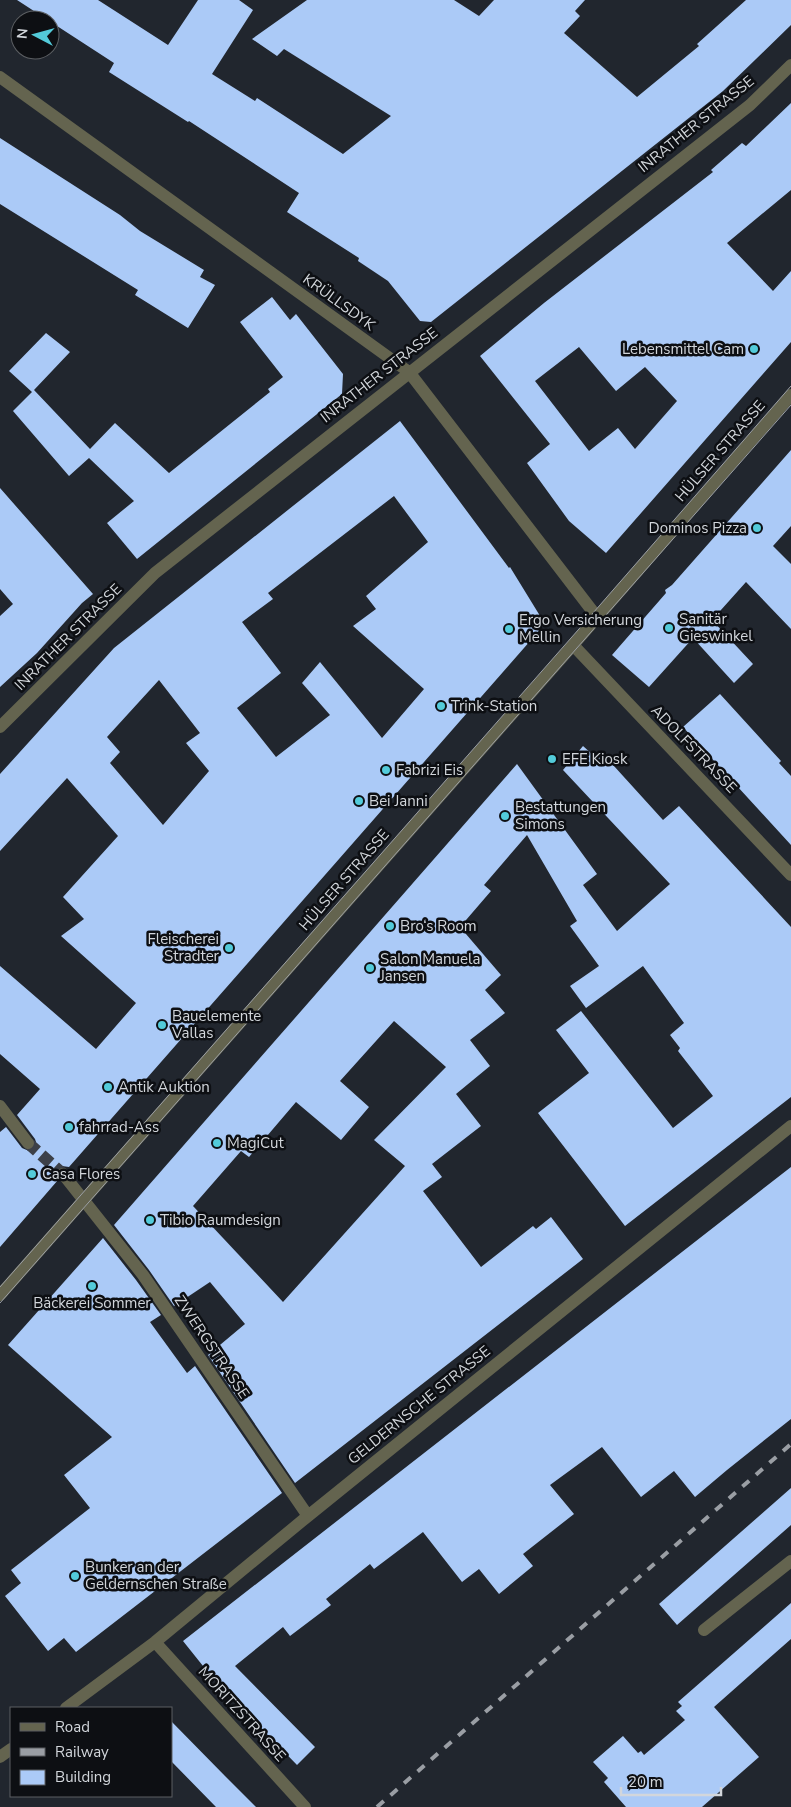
<svg xmlns="http://www.w3.org/2000/svg" width="791" height="1807" viewBox="0 0 791 1807" font-family="'Nunito Sans',sans-serif">
<rect width="100%" height="100%" fill="#21262e"/>
<!-- building -->
<path fill="#abcaf7" fill-rule="evenodd" d="M17 0H98L168 45 198 0H239L253 10 212 74 255 101 257 98 343 154 391 116 284 49 277 56 252 39 307 0H454L479 16 494 0H585L575 11 580 16 564 33 637 97 699 46 697 44 746 0H791V25L723 91 431 322 420 321 388 281 358 261 359 258 287 212 299 193 189 121 188 122 109 72 114 63Z
M791 103V190L727 243 773 291 791 271V342L606 553 569 521 527 463 550 444 480 356 544 303 713 172 711 170 742 143 746 146ZM579 347 616 391 645 367 677 401 635 449 618 428 589 451 535 381Z
M0 138 120 215 140 231 204 270 200 277 215 285 188 328 135 295 138 290 0 204Z
M272 297 290 320 296 314 343 374 342 394 137 559 107 523 134 501 89 458 69 476 13 411 32 392 9 371 46 333 70 352 34 390 90 449 115 423 169 473 270 392 268 389 283 377 240 322Z
M400 421 509 568 510 567 545 624 69 1167 62 1166 58 1168 55 1175 58 1180 0 1247V1132L6 1127 22 1148 29 1151 33 1149 36 1142 35 1139 17 1115 40 1089 0 1054V966L96 1049 136 1003 61 936 84 919 63 897 118 836 67 778 0 851V774L114 648ZM394 496 428 542 366 596 376 609 353 626 424 689 382 738 320 662 302 683 330 715 276 757 237 708 281 673 242 622 273 599 268 593ZM159 680 200 733 186 743 209 771 163 825 110 763 120 752 107 737Z
M791 450V526L773 546 791 564V629L746 582 712 620 753 664 734 683 693 638 649 687 612 655 666 593 665 590 672 585Z
M0 488 93 594 82 603 37 653 0 687V616L13 604 0 589Z
M720 694 781 761 779 763 791 776V845L683 727Z
M583 746 593 755H604L663 820 679 806 791 927V1097L625 1226 538 1113 589 1073 556 1030 581 1011 673 1128 713 1096 678 1051 680 1048 670 1035 684 1023 643 966 586 1008 570 986 599 966 570 926 577 921 527 835 484 885 491 891 460 927 501 975 485 990 505 1013 470 1040 490 1066 456 1094 481 1126 432 1164 442 1177 423 1191 481 1267 533 1226 536 1229 551 1217 583 1259 295 1483 208 1355 245 1324 210 1282 174 1306 149 1270 114 1225 517 764 597 874 583 885 617 931 670 884 563 770ZM394 1021 446 1067 374 1140 405 1166 283 1302 193 1206 241 1151 249 1157 296 1102 341 1140 369 1107 340 1081Z
M791 1167V1419L727 1470 695 1497 674 1471 641 1497 602 1447 550 1485 574 1514 523 1554 533 1566 499 1594 479 1569 462 1582 423 1532 374 1569 370 1564 326 1599 331 1605 290 1636 283 1627 235 1666 315 1747 297 1765 228 1694 216 1680 215 1681 183 1641Z
M103 1238 136 1280 161 1315 150 1322 187 1373 195 1366 282 1493 76 1652 64 1638 48 1651 5 1596 21 1583 11 1570 90 1508 64 1475 112 1437 8 1345Z
M791 1488V1525L677 1625 659 1604Z
M791 1603V1639L714 1707 759 1757 702 1807H626L604 1782 608 1778 593 1762 623 1736 638 1753 641 1751 644 1755 685 1720 676 1711 682 1706 678 1702Z
M171 1721 225 1776 256 1807H216L171 1761Z"/>
<g fill="none" stroke-linecap="round" stroke-linejoin="round">
<!-- minor-tunnel -->
<path stroke="#3c4048" stroke-width="12" stroke-dasharray="12 6" stroke-linecap="butt" d="M28 1143 63 1174"/>
<!-- minor -->
<path stroke="#64644f" stroke-width="12" d="M0 77 409 372 597 617
M573 645 791 875
M0 727 155 573 750 105 791 65
M0 1106 28 1143
M63 1174 143 1275 308 1516
M0 1295 573 645 791 395
M704 1630 791 1561
M155 1642 305 1807
M66 1708 155 1642 308 1516 791 1126
M0 1757 11 1749"/>
<!-- tram -->
<path stroke="#9a9ea4" stroke-width="1" d="M0 1287 593 613 791 386
M0 1303 791 405"/>
<!-- rail -->
<path stroke="#9a9ea4" stroke-width="4" stroke-dasharray="9 9" stroke-linecap="butt" d="M377 1807 791 1444"/>
</g>
<!-- markers -->
<g fill="#53cbda" stroke="#0d0f13" stroke-width="2">
<circle cx="754" cy="349" r="5"/>
<circle cx="757" cy="528" r="5"/>
<circle cx="669" cy="628" r="5"/>
<circle cx="509" cy="629" r="5"/>
<circle cx="441" cy="706" r="5"/>
<circle cx="552" cy="759" r="5"/>
<circle cx="386" cy="770" r="5"/>
<circle cx="359" cy="801" r="5"/>
<circle cx="505" cy="816" r="5"/>
<circle cx="390" cy="926" r="5"/>
<circle cx="229" cy="948" r="5"/>
<circle cx="370" cy="968" r="5"/>
<circle cx="162" cy="1025" r="5"/>
<circle cx="108" cy="1087" r="5"/>
<circle cx="69" cy="1127" r="5"/>
<circle cx="217" cy="1143" r="5"/>
<circle cx="32" cy="1174" r="5"/>
<circle cx="150" cy="1220" r="5"/>
<circle cx="92" cy="1286" r="5"/>
<circle cx="75" cy="1576" r="5"/>
</g>
<g text-anchor="middle" stroke-width="5" stroke-linejoin="round" paint-order="stroke">
<!-- street labels -->
<g font-size="15" fill="#d2d6db" stroke="#0d0f13">
<text transform="translate(696 124) rotate(-39)" y="5">INRATHER STRASSE</text>
<text transform="translate(339 302) rotate(36)" y="5">KRÜLLSDYK</text>
<text transform="translate(379 375) rotate(-38)" y="5">INRATHER STRASSE</text>
<text transform="translate(720 451) rotate(-49)" y="5">HÜLSER STRASSE</text>
<text transform="translate(68 637) rotate(-45)" y="5">INRATHER STRASSE</text>
<text transform="translate(694 749) rotate(46)" y="5">ADOLFSTRASSE</text>
<text transform="translate(344 880) rotate(-49)" y="5">HÜLSER STRASSE</text>
<text transform="translate(212 1347) rotate(56)" y="5">ZWERGSTRASSE</text>
<text transform="translate(419 1405) rotate(-39)" y="5">GELDERNSCHE STRASSE</text>
<text transform="translate(242 1714) rotate(48)" y="5">MORITZSTRASSE</text>
</g>
<!-- poi labels -->
<g font-size="15" fill="#d2d6db" stroke="#0d0f13" text-anchor="start">
<text x="744" y="354" text-anchor="end">Lebensmittel Cam</text>
<text x="747" y="533" text-anchor="end">Dominos Pizza</text>
<text x="679" y="624">Sanitär<tspan x="679" dy="17">Gieswinkel</tspan></text>
<text x="519" y="625">Ergo Versicherung<tspan x="519" dy="17">Mellin</tspan></text>
<text x="451" y="711">Trink-Station</text>
<text x="562" y="764">EFE Kiosk</text>
<text x="396" y="775">Fabrizi Eis</text>
<text x="369" y="806">Bei Janni</text>
<text x="515" y="812">Bestattungen<tspan x="515" dy="17">Simons</tspan></text>
<text x="400" y="931">Bro‘s Room</text>
<text x="219" y="944" text-anchor="end">Fleischerei<tspan x="219" dy="17">Stradter</tspan></text>
<text x="380" y="964">Salon Manuela<tspan x="380" dy="17">Jansen</tspan></text>
<text x="172" y="1021">Bauelemente<tspan x="172" dy="17">Vallas</tspan></text>
<text x="118" y="1092">Antik Auktion</text>
<text x="79" y="1132">fahrrad-Ass</text>
<text x="227" y="1148">MagiCut</text>
<text x="42" y="1179">Casa Flores</text>
<text x="160" y="1225">Tibio Raumdesign</text>
<text x="92" y="1308" text-anchor="middle">Bäckerei Sommer</text>
<text x="85" y="1572">Bunker an der<tspan x="85" dy="17">Geldernschen Straße</tspan></text>
</g>
</g>
<!-- legend -->
<rect x="10" y="1707" width="162" height="90" fill="#0d0f13" stroke="#5c5f63"/>
<rect x="20" y="1723" width="25" height="8" fill="#64644f" stroke="#5c5f63"/>
<text x="55" y="1732" font-size="15" fill="#d2d6db">Road</text>
<rect x="20" y="1748" width="25" height="8" fill="#9a9ea4" stroke="#5c5f63"/>
<text x="55" y="1757" font-size="15" fill="#d2d6db">Railway</text>
<rect x="20" y="1770" width="25" height="15" fill="#abcaf7" stroke="#5c5f63"/>
<text x="55" y="1782" font-size="15" fill="#d2d6db">Building</text>
<!-- north arrow -->
<g transform="translate(35 35) rotate(276)"><circle r="24" fill="#0d0f13" stroke="#5c5f63"/>
<path d="M0-4L9 19L0 12L-9 19Z" fill="#53cbda"/>
<text y="-8" font-size="14" font-weight="bold" text-anchor="middle" fill="#d2d6db">N</text>
</g>
<!-- scale -->
<path d="M621 1787v8h100v-8" fill="none" stroke="#d2d6db" stroke-width="2.5"/>
<text x="628" y="1787" font-size="15" fill="#d2d6db" stroke="#0d0f13" stroke-width="4" paint-order="stroke">20 m</text>
</svg>
